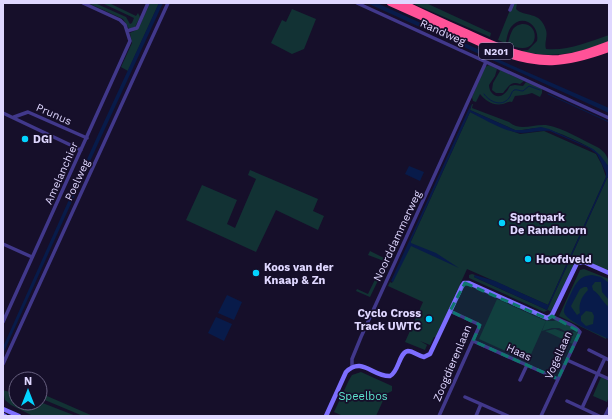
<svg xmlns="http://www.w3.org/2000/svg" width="612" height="419" viewBox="0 0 612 419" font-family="'Work Sans',sans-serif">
<rect width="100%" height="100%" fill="#160f2a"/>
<!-- green -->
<path fill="#123234" d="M88 3H95L126 17 130 24 132 23 134 18 102 3H109L136 16 138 13 140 17 135 27 129 29 123 19Z
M150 3H159L128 71 121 67 132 43 130 33 138 29Z
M412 3H426L491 33 490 37Z
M517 3 516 9C525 18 540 10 546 30 548 36 544 43 546 49 568 51 588 42 609 35V42C578 53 553 59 520 51L528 50 537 41C540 25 522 13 511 27 508 31 507 37 506 42L508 43C509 39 510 35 512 31 514 27 517 25 522 24 539 23 539 49 522 48 514 48 505 43 498 40L510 10 514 4Z
M292 9 316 19 304 49 292 54 271 43 282 20 286 22Z
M489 65 524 81 520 84C511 81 509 86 503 93H496L492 90 493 83 500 71 497 69 495 76 489 85C489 93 497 100 504 94 507 92 508 89 510 86L515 85 523 86 526 82 542 89V93L540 97 532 93C526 95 521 95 515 96L512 102C508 101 507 103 503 104 493 106 486 101 480 94L476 102 473 101 472 97 485 67Z
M472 104H473L472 108 509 122C521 132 532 124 546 125 564 128 582 140 599 148 606 153 609 158 609 167 604 162 600 155 595 151 586 144 550 128 540 128 531 128 524 131 515 130L470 110Z
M470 112 507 129 520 134 544 131 596 154 602 165 606 177 548 305 467 269 436 337H434L430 345 420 341 427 345 425 350 405 342 423 302 388 286 390 282 392 283Z
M250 170 318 199 313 211 324 216 318 230 276 210 256 252 186 220 202 185 237 200 227 224 235 228 256 179 248 175Z
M609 177V269L606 270 581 260 576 261 551 312 548 310 544 312 469 278V275L472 274 475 275 474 277 547 310 607 178Z
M370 251 388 260 370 297 356 291 357 289 368 294 384 261 368 255Z
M584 269 609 279V332L606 339 559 316 580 270Z
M497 299 546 321 528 361 479 339Z
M556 320 577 329 565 331 559 328H552L542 331 546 321H554Z
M555 329 566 333 578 331V332L573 344 545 331Z
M361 372 392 386V391L386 394 376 416H343L334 412 349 380 352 375Z
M601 377 609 381V396L607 402 593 396Z
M3 390 16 394V403H40V402L76 416H33L11 405 5 400Z
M40 394 47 396 93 416H83L40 398Z"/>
<!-- water -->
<path fill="#081b4a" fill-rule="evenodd" d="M159 3H163L97 146 3 354V347L97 137Z
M367 3H377L482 51 485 49 486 50V54L609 108V113Z
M471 104 470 110 515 130H523L541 127 549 129 593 149 600 155 609 167V177L607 178 547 310 474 277 475 275 495 281 548 305 606 177V173L597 154 589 148 550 131C540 130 531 133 522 133 506 133 484 119 470 112L411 241V243L436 253 459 268 411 246 393 282 391 281Z
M409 166 424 172 420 181 405 174Z
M592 275 601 277 609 283V300L602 292 601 282H595L592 286 593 290C600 294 602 302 609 307V339C600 335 565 321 564 312 563 308 571 294 573 289 578 280 581 276 592 275ZM584 287H587L588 290C582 296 578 304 580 313L577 315 572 308 571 306 580 289ZM586 311 592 312 594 316 593 324 586 326 581 321V316Z
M227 295 242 302 234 320 218 313Z
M216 317 232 324 224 341 208 333Z"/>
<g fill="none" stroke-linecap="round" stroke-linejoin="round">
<!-- stream -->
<path stroke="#081b4a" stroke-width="1" d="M484 94C489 101 501 108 509 98 511 96 511 92 514 90 516 89 520 91 523 91L529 86 540 90
M548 94 609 122"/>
<!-- street -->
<path stroke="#41388b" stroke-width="3.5" d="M357 3 609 118
M510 10 513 3
M127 31 137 28 148 3
M3 113 81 150
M14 117 28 112 87 138
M3 244 32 257
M3 322 130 41 125 25 120 20 83 3
M473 341 558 379
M589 350 609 360
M567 360 609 379
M3 364 168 3
M352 367V359L361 337 486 62
M520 380 527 365
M465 397 508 416
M567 401 582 408
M439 416 479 327 478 324 450 311
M476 416 481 404
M541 416 580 332C574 323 560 322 552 316
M599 416 582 408 605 358
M605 416 609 408"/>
<!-- secondary -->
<path stroke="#7d6eff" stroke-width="4.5" d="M3 409 19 416
M3 415 5 416
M326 416 346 372C362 356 373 377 390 376 399 372 399 352 408 351 413 351 419 356 424 357L430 354 462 286 464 283H469L547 318 551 316 553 313 577 263 584 262 609 273"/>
<!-- highway -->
<path stroke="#ff5298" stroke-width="6" d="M390 3 495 50C539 68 565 65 609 49
M403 3C424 13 445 23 466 32 496 46 526 60 559 58 577 56 593 50 609 44"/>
</g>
<!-- marked area -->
<path fill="#0f766e" fill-opacity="0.2" stroke="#0f766e" stroke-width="3" stroke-dasharray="8 5" stroke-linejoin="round" d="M465 283 548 319 552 316 580 332 558 379 473 341 480 325 450 311Z"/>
<!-- markers -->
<g fill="#03d3ff" stroke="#160f2a" stroke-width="1.5">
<circle cx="25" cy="139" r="4"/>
<circle cx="502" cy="223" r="4"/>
<circle cx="528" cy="259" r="4"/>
<circle cx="256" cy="273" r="4"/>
<circle cx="429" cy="319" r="4"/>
</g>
<g text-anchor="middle" stroke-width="3.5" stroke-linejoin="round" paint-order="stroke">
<!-- shield labels -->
<rect fill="#160f2a" stroke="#a39bbf" stroke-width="1" x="479" y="43" width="34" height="16" rx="3"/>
<g font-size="10" font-weight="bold" fill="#dfd7ff">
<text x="496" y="55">N201</text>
</g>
<!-- street labels -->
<g font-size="11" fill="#dfd7ff" stroke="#160f2a">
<text transform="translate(443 32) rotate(24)" y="4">Randweg</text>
<text transform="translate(54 114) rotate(24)" y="4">Prunus</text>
<text transform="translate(61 173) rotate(-66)" y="4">Amelanchier</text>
<text transform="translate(77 180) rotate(-65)" y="4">Poelweg</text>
<text transform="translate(397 236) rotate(-65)" y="4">Noorddammerweg</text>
<text transform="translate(519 352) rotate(25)" y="4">Haas</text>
<text transform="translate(558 355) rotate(-66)" y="4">Vogellaan</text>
<text transform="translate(452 363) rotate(-67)" y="4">Zoogdierenlaan</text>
</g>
<!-- poi labels -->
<g font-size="11" font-weight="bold" fill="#dfd7ff" stroke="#160f2a" text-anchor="start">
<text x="33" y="143">DGI</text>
<text x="510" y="221">Sportpark<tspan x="510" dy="13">De Randhoorn</tspan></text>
<text x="536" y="263">Hoofdveld</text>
<text x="264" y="271">Koos van der<tspan x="264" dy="13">Knaap &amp; Zn</tspan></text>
<text x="421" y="317" text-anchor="end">Cyclo Cross<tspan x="421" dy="13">Track UWTC</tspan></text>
</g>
<!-- park labels -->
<g font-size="11" fill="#5ce6ce" stroke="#160f2a">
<text x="363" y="400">Speelbos</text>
</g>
</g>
<!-- border -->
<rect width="612" height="419" fill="none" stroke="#dfd7ff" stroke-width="8"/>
<!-- north arrow -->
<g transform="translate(28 391)"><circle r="19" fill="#160f2a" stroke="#665f7f"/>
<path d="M0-3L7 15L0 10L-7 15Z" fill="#03d3ff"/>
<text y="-6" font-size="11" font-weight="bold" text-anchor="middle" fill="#dfd7ff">N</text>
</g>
</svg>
